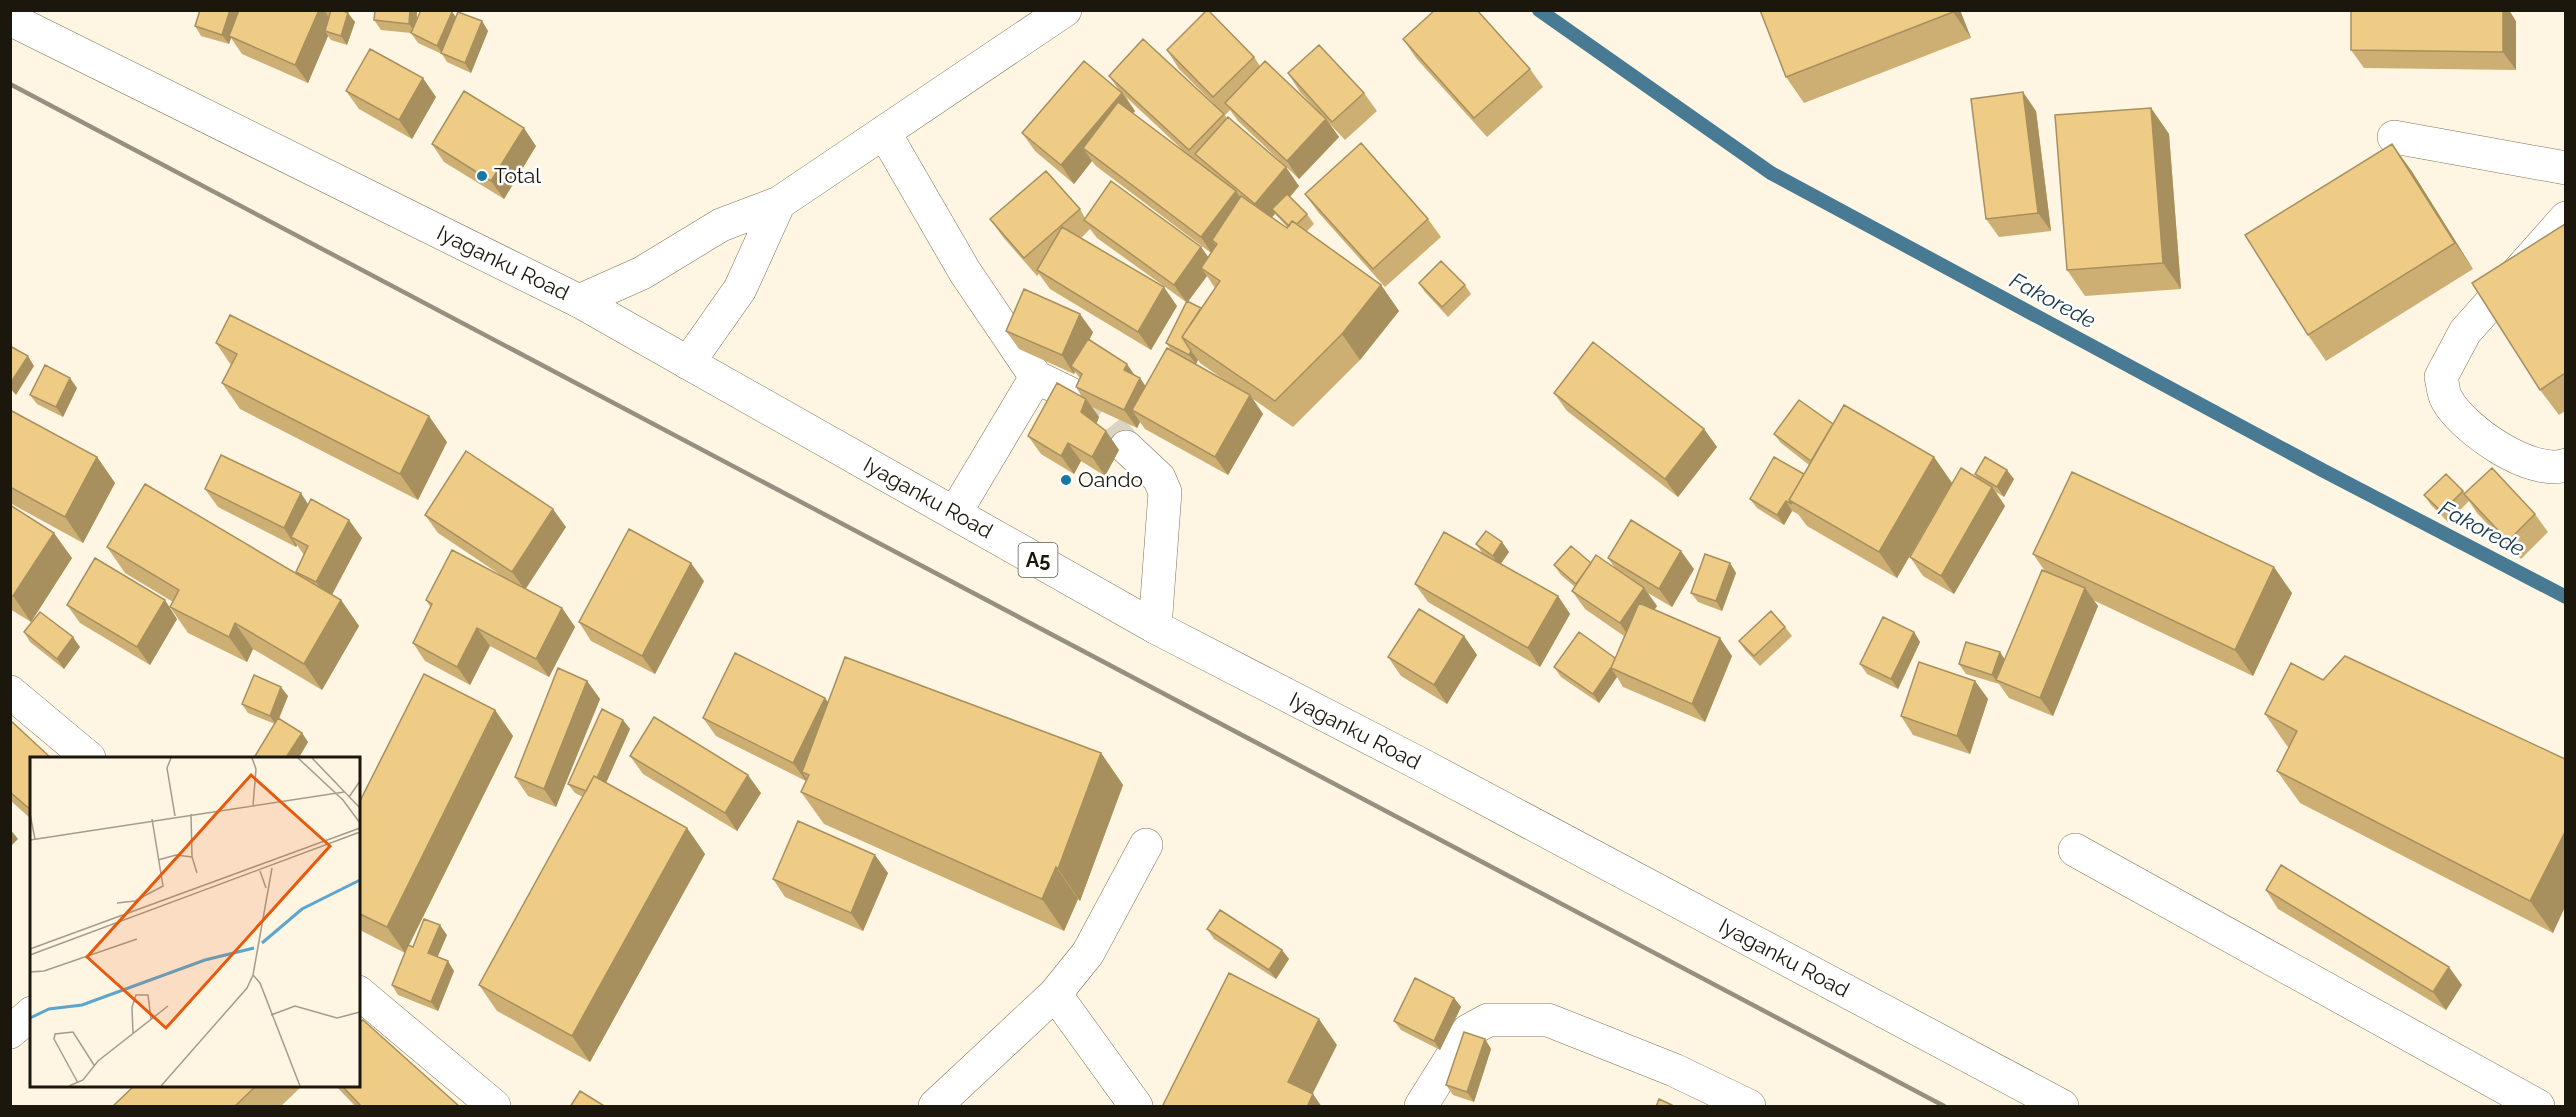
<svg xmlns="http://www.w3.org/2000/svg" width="2576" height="1117" viewBox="0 0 2576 1117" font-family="Raleway,sans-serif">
<rect width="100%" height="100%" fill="#fef5e3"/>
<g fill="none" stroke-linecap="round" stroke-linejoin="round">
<!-- stream -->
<path stroke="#487a94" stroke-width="14" d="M1539 10 1771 173 2324 471 2566 597"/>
<!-- minor-tunnel -->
<path stroke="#dcd4c3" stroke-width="33" stroke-dasharray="33 16" stroke-linecap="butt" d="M1073 395 1104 419 1126 447"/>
<!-- minor casing -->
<g stroke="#817357" stroke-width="34">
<path id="minor" d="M884 132 965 272 1036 377 1073 395
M2394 137 2566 168
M2566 218 2465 332 2441 377C2443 384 2443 394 2447 400 2463 429 2531 477 2566 465
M579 301 642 273 721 225 779 203 1065 10
M688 363 740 289 779 203
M1126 447 1159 478 1165 492 1155 627
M955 513 1036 377
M10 692 89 758
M2075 850 2538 1106
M358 992 494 1106
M1055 994 1136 1106
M10 1032 32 1013
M935 1106 1055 994 1088 953 1146 845
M1421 1106 1468 1031 1488 1020H1548L1674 1070 1749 1106"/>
</g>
<!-- highway casing -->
<g stroke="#817357" stroke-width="34">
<path id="highway" d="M10 19 579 301 1155 627 1422 765 2062 1106"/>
</g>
<!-- minor -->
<use href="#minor" stroke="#fff" stroke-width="33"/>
<!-- highway -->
<use href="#highway" stroke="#fff" stroke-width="33"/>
<!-- rail -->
<path stroke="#979081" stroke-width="4.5" d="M10 84 1944 1106"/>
</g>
<!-- wall -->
<path fill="#cdaf73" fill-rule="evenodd" d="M239 10H341L355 22 347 45 331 40 328 36 308 83 242 54 231 38 229 44 201 36 195 26Z
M375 10H417V21L452 12 456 17 482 21 488 31 471 73 447 62 442 54 418 43 411 33 381 30 374 20Z
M1760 10H1960L1971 38 1804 103 1786 77Z
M2516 21V70L2364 68 2351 50Z
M1403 39 1530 69 1543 87 1487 137 1416 58Z
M1167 50 1254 57 1260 66 1319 112 1300 92 1288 73 1364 93 1377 111 1345 140 1329 123 1339 137 1299 179 1238 121 1230 110 1225 115 1179 69Z
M1109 76 1224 114 1227 118 1299 186 1290 197 1307 214 1314 224 1307 231 1381 285 1399 311 1360 360 1293 427 1253 399 1263 414 1228 475 1145 429 1140 422 1137 428 1092 407 1099 417 1096 424 1106 431 1119 450 1105 476 1081 461 1074 474 1041 454 1028 436 1082 397 1076 387 1080 378 1075 372 1074 374 1019 349 1006 331 1093 332 1089 340 1135 376 1140 378 1145 386 1171 350 1166 343 1186 302 1097 238 1090 229 1081 238 1177 306 1151 350 1050 289 1039 274 1037 276 1003 237 990 219 1080 209 1085 218 1201 247 1208 257 1211 253 1096 166 1092 161 1074 184 1035 151 1022 133 1119 90ZM1126 97 1187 154 1133 113 1135 111ZM1275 214 1288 228H1287L1272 217ZM1207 276 1215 288 1201 308 1188 301ZM1198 360 1200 363 1233 386 1196 364Z
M346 91 436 97 412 139 359 109Z
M2151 108 2169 134 2181 289 2085 296 2067 270Z
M2036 111 2051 231 1999 237 1986 219Z
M432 144 536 146 504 199 444 162Z
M2411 170 2473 269 2326 361 2308 335Z
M1305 194 1428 219 1441 237 1385 287 1318 212Z
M2565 224V411L2559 415 2540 390Z
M1419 283 1465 285 1471 294 1448 317 1425 292Z
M216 343 447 442 418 500 240 409 222 383 231 365Z
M77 388 63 417 37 404 30 395Z
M1554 393 1704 429 1717 447 1678 497 1567 411Z
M10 410 97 457 115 483 83 543 10 503Z
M1833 424 1934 457 1952 483 1897 578 1807 526 1798 514 1792 511 1784 525 1757 508 1750 499 1804 474 1809 465 1781 443 1774 434Z
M1975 474 2014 479 2004 497 1996 492 2005 506 1954 594 1923 576 1910 557 1978 479Z
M205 489 308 505 362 538 332 595 341 600 359 626 322 690 253 649 247 662 188 633 170 607 173 602 125 573 107 547 298 574 296 572 304 555 297 545 296 547 218 507Z
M2463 491 2465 493 2535 514 2548 532 2521 559 2477 513 2469 501 2448 522 2431 505 2424 495Z
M10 505 72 558 31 622 10 609Z
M425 515 566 527 525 589 562 608 575 627 549 677 490 646 470 685 425 661 413 643 431 608 426 600 511 582 438 533Z
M1502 542 1509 552 1501 564 1558 596 1570 614 1540 667 1428 602 1415 584 1483 554 1476 544Z
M2033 554 2292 593 2253 676 2093 600 2098 606 2053 716 2009 698 1999 684 1966 674 1959 664 2005 659 2045 571Z
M1608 558 1694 569 1672 607 1648 593 1657 606 1654 610 1732 656 1705 722 1623 687 1617 677 1599 703 1561 677 1554 667 1615 658 1624 636 1585 609 1572 591 1575 587 1561 575 1554 565 1591 563 1615 568Z
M1730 563 1736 573 1722 611 1698 602 1691 593Z
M704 581 655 674 591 641 579 622Z
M67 605 177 619 150 665 80 623Z
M1785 627 1792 636 1760 666 1745 650 1739 641Z
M24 632 80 647 64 669 30 642Z
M1914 632 1920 642 1898 689 1867 674 1860 664Z
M1464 636 1477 655 1447 704 1401 676 1388 657Z
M2323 680 2565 759 2553 933 2300 803 2277 771 2289 747 2287 746 2265 714Z
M587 681 600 699 556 807 528 796 515 777Z
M1975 681 1988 699 1970 754 1913 735 1901 716Z
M288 696 279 719 302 733 308 742 298 759H257L255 756 275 724 248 713 242 704Z
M828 702 1101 753 1123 785 1080 901 1078 899 1064 931 824 824 801 792 806 781 716 736 703 718Z
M495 710 513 736 409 945 413 947 447 935 437 957 454 971 438 1011 398 995 392 985 405 953 358 929V805Z
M10 720 32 759V820L10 800Z
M623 720 630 729 606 783 687 828 705 854 590 1062 497 1011 479 985 583 797 575 793 568 784Z
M630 756 761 793 737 831 643 774Z
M888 873 863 931 785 897 773 879Z
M2266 890 2462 985 2446 1010 2278 909Z
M1207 929 1282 950 1289 959 1276 979 1214 939Z
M1454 998 1461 1007 1440 1050 1401 1030 1394 1021Z
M358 1021 359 1023 460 1107H356L336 1086H358Z
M1485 1039 1491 1049 1474 1102 1453 1095 1446 1085Z
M134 1086H302L280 1107H112Z"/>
<!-- shaded-wall -->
<path fill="#a78f5e" d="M230 10H239L229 36 231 38 229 44 222 35Z
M319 10H324L333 24 325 31 328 36 308 83 295 65Z
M410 10H417L416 33 409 24Z
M1952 10H1960L1971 38 1953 12Z
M2503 10H2509L2516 21V70L2503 52Z
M452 12 459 21 444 55 437 46Z
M348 13 355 22 347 45 341 36Z
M482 21 488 31 471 73 465 63Z
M423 78 436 97 412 139 399 120Z
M2023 92 2036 111 2051 231 2038 213Z
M1122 93 1135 111 1096 157 1083 148 1092 161 1074 184 1061 165Z
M2151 108 2169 134 2181 289 2163 263Z
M1326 119 1339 137 1299 179 1287 161Z
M524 128 536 146 504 199 491 181Z
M2392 144 2411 170 2473 269 2455 243Z
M1286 167 1299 186 1276 213 1272 209 1275 214 1267 222 1255 204Z
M1236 191 1248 210 1217 244 1212 240 1218 249 1213 255 1201 237Z
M1201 247 1214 265 1201 268 1207 276 1187 303 1174 285Z
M1381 285 1399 311 1360 360 1342 334Z
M1164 287 1177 306 1151 350 1138 332Z
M1080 314 1093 332 1076 369 1071 366 1075 372 1074 374 1062 355Z
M1191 351 1198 360 1196 364 1189 355Z
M28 356 34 366 16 395 10 388V384Z
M1127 364 1138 380 1140 378 1152 396 1132 410 1140 422 1137 428 1124 410V370Z
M70 378 77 388 63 417 56 407Z
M1250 395 1263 414 1228 475 1215 457Z
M1086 399 1099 417 1094 430 1081 412Z
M429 416 447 442 418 500 400 474Z
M1704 429 1717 447 1678 497 1665 479Z
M1106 431 1119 450 1105 476 1092 457Z
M1068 443 1081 461 1074 474 1061 456Z
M97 457 115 483 83 543 65 517Z
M1934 457 1952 483 1897 578 1879 552Z
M2007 470 2014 479 2004 497 1997 487Z
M1992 487 2005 506 1954 594 1941 576Z
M301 493 313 512 291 537 297 545 296 547 284 528Z
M1786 501 1792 511 1784 525 1777 515Z
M553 509 566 527 525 590 512 572Z
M349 520 362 538 329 600 316 582Z
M54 533 72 558 31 622 13 596Z
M1502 542 1509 552 1499 566 1493 556Z
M1681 551 1694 569 1672 607 1659 589Z
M691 563 704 581 655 674 642 656Z
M1730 563 1736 573 1722 611 1716 601Z
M2274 567 2292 593 2253 676 2235 650Z
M1644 588 1657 606 1632 642 1620 623Z
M2085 588 2098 606 2053 716 2040 698Z
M1558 596 1570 614 1540 667 1528 648Z
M165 600 177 619 150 665 137 647Z
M341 600 359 626 322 690 304 664Z
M562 608 575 627 549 677 536 659Z
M235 623 253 649 247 662 229 637Z
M477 628 490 646 470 685 457 667Z
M1914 632 1920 642 1898 689 1891 679Z
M1464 636 1477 655 1447 704 1434 685Z
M73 637 80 647 64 669 57 659Z
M1720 638 1732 656 1705 722 1692 704Z
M2000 652 2006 661 1996 680 1999 684 1992 675Z
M1617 659 1611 668 1617 677 1599 703 1593 694Z
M587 681 600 699 556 807 544 789Z
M1975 681 1988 699 1970 754 1957 736Z
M281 687 288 696 276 725 270 716Z
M825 698 838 716 802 772 807 779 806 781 793 763Z
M495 710 513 736 405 953 387 927Z
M623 720 630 729 597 803 591 794Z
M302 733 308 742 298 759H285Z
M1101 753 1123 785 1080 901 1058 869Z
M748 775 761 793 737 831 725 813Z
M687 828 705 854 590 1062 572 1036Z
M10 829 18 839 10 847Z
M2565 832V907L2553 933 2530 901Z
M875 855 888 873 863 931 851 913Z
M1056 867 1078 899 1064 931 1042 899Z
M440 925 447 935 435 963 428 953Z
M1282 950 1289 959 1276 979 1269 970Z
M448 961 454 971 438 1011 431 1002Z
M2449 967 2462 985 2446 1010 2433 992Z
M1454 998 1461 1007 1440 1050 1434 1041Z
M1319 1019 1337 1045 1306 1107 1288 1082Z
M1485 1039 1491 1049 1474 1102 1467 1092Z
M1313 1094 1322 1107H1307Z"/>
<!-- building -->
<path fill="#eecc86" stroke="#a78f5e" stroke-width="1.5" d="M200 10H230L222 35 195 26Z
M239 10H319L295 65 229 36Z
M331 10H341L348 13 341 36 325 31Z
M375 10H410L409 24 374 20Z
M421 10H449L452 12 437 46 411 33Z
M1207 10H1208L1254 57 1213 97 1167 50Z
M1435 10H1477L1530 69 1474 118 1403 39Z
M1760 10H1952L1953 12 1786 77Z
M2351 10H2503V52L2351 50Z
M458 12 482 21 465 63 441 53Z
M1143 39 1224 114 1189 150 1109 76Z
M1319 45 1364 93 1332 122 1288 73Z
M370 49 423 78 399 120 346 91Z
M1084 61 1122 93 1061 165 1022 133Z
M1265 61 1326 119 1287 161 1225 103Z
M464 91 524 128 491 181 432 144Z
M2023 92 2038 213 1986 219 1971 99Z
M1118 102 1236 191 1201 237 1083 148Z
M2151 108 2163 263 2067 270 2055 115Z
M1228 117 1286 167 1255 204 1195 154Z
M1361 143 1428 219 1373 269 1305 194Z
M2392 144 2455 243 2308 335 2245 235Z
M1046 171 1080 209 1024 258 990 219Z
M1111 181 1201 247 1174 285 1084 220Z
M1287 194 1307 214 1297 224 1292 221 1289 226 1272 209Z
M1241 196 1287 228 1292 221 1381 285 1342 334 1275 401 1182 337 1220 281 1201 268 1217 244 1212 240Z
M2565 224V373L2540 390 2472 283Z
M1062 227 1164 287 1138 332 1037 270Z
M1441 261 1465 285 1442 307 1419 283Z
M1024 289 1080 314 1062 355 1006 331Z
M1187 301 1201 308 1182 337 1191 351 1189 355 1166 343Z
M230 315 429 416 400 474 222 383 237 354 216 343Z
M1088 339 1127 364 1124 370 1140 378 1124 410 1076 387 1082 374 1071 366Z
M1593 342 1704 429 1665 479 1554 393Z
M10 346 28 356 10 384Z
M1167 348 1250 395 1215 457 1132 410Z
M45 365 70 378 56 407 30 395Z
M1057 383 1086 399 1081 412 1106 431 1092 457 1068 443 1061 456 1028 436Z
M1799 400 1833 424 1811 461 1774 434Z
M1844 405 1934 457 1879 552 1789 500Z
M10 410 97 457 65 517 10 487Z
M466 451 553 509 512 572 425 515Z
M221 455 301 493 284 528 205 489Z
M1774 457 1804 474 1789 500 1792 504 1786 501 1777 515 1750 499Z
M1985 457 2007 470 1997 487 1975 474Z
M1961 468 1992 487 1941 576 1910 557Z
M2492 468 2535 514 2508 541 2464 494Z
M2072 472 2274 567 2235 650 2033 554Z
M2446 474 2463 491 2442 512 2424 495Z
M145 484 341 600 304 664 235 623 229 637 170 607 179 590 107 547Z
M311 499 349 520 316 582 296 572 308 546 291 537Z
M10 505 54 533 13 596 10 595Z
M1631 520 1681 551 1659 589 1608 558Z
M629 529 691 563 642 656 579 622Z
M1486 531 1502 542 1493 556 1476 544Z
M1444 532 1558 596 1528 648 1415 584Z
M1571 546 1591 563 1576 584 1554 565Z
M452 550 562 608 536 659 477 628 457 667 413 643 432 604 426 600Z
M1705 554 1730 563 1716 601 1691 593Z
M1596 555 1644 588 1620 623 1572 591Z
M95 558 165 600 137 647 67 605Z
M2042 570 2085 588 2040 698 1996 680Z
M1639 603 1720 638 1692 704 1611 668Z
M1419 609 1464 636 1434 685 1388 657Z
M1771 611 1785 627 1754 656 1739 641Z
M40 612 73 637 57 659 24 632Z
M1883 617 1914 632 1891 679 1860 664Z
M1579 632 1615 658 1612 666 1593 694 1554 667Z
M1966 642 2000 652 1992 675 1959 664Z
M735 653 825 698 793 763 703 718Z
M2345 656 2565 759V832L2530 901 2277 771 2297 731 2265 714 2291 663 2323 680Z
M845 657 1101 753 1058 869 1056 867 1042 899 801 792 809 775 802 772Z
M1919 662 1975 681 1957 736 1901 716Z
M558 668 587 681 544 789 515 777Z
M424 674 495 710 387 927 358 913V805Z
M254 675 281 687 270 716 242 704Z
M602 709 623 720 597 778 594 776 586 791 568 784Z
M654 717 748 775 725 813 630 756Z
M278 718 302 733 285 759H260L255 756Z
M10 720 52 759H32V811L10 792Z
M594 776 687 828 572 1036 479 985Z
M798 821 875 855 851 913 773 879Z
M2281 865 2449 967 2433 992 2266 890Z
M1220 910 1282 950 1269 970 1207 929Z
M424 919 440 925 428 953 448 961 431 1002 392 985 408 945 413 947Z
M1229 973 1319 1019 1288 1082 1313 1094 1307 1107H1162Z
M1415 978 1454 998 1434 1041 1394 1021Z
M363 1020 460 1107H362L342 1086H358V1023Z
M1464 1032 1485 1039 1467 1092 1446 1085Z
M134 1086H256L234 1107H112Z
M580 1091 606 1107H570Z
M1659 1099 1676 1107H1656Z"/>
<!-- markers -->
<g fill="#1877a4" stroke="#fff" stroke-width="2">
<circle cx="482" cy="176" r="6"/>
<circle cx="1066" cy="480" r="6"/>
</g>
<g text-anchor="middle" stroke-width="5" stroke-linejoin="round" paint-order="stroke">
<!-- shield labels -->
<rect fill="#fff" stroke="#605d55" stroke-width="1.5" x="1018.5" y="543" width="39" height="34" rx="4.5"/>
<g font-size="20" font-weight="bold" fill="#1c170c">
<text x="1038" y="567">A5</text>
</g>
<!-- poi labels -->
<g font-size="21" fill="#1c170c" stroke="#fff" text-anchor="start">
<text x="494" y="183">Total</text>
<text x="1078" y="487">Oando</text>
</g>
<!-- street labels -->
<g font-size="21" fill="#1c170c" stroke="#fff">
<text transform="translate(503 263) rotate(26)" y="7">Iyaganku Road</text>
<text transform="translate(928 498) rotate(29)" y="7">Iyaganku Road</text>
<text transform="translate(1355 731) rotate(27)" y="7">Iyaganku Road</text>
<text transform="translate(1784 958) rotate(28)" y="7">Iyaganku Road</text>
</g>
<!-- water labels -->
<g font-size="22" font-style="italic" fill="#1a3b4d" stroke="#fff">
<text transform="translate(2053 300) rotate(28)" y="8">Fakorede</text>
<text transform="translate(2482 528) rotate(28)" y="8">Fakorede</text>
</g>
</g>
<!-- overview -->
<g transform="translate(30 757)">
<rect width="330" height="330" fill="#fef5e3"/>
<path fill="none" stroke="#5ba5cf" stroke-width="3" d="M232 186 272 152 330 123M0 261 19 252 52 248 175 203 224 191"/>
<path fill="none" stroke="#a49c8d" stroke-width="1.5" d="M141 1 137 11 145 59M222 1 226 12 223 49M268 1 313 43 330 66M282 1 330 51M319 40 330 24M0 57 5 82M161 57 162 100 167 116M0 83 314 35M128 103 146 98 162 100M230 114 236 131M87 146 105 144 133 129 122 62M0 192 330 71M0 198 330 75M0 215 14 214 107 182M223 218 230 226 270 329M241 258 265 249 307 261 330 255M103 276 102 250 106 238H118L121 262M48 326 24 282 25 277 43 275 64 308M39 329 53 323 68 304 138 249M131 329 217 231 223 218 242 111"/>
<path fill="#e8590c" fill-opacity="0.15" stroke="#e8590c" stroke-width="3" d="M221 18 300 89 136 271 57 200Z"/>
<rect width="330" height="330" fill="none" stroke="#1c170c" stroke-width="3"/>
</g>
<!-- border -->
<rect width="2576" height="1117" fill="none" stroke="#1c170c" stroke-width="24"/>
</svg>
